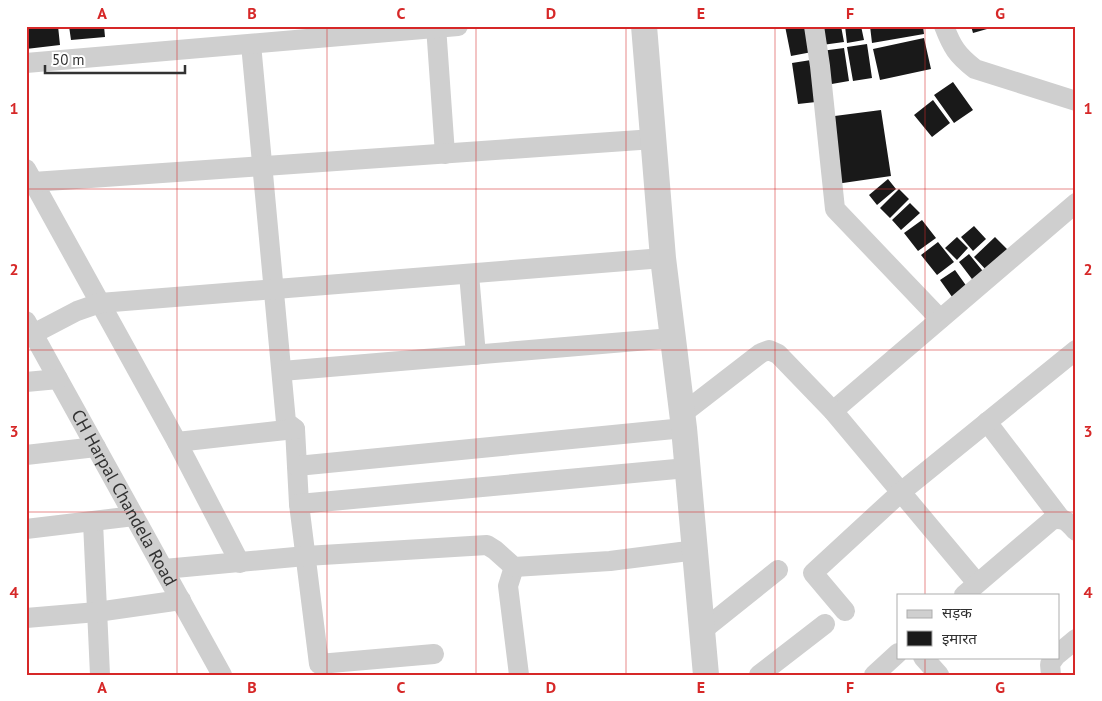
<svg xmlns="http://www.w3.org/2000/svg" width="1102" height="701" viewBox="0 0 1102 701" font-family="'PT Sans','Noto Sans Devanagari',sans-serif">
<rect width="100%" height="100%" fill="#fff"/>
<!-- building -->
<path fill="#191919" d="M26 26H58L60 45 26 49Z
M69 26H104L105 37 71 40Z
M785 26H807L812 52 791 56Z
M819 26H841L844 42 822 45Z
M845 26H861L864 40 847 43Z
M870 26H923L924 34 872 43Z
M971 26H994V27L973 33Z
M924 38 931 69 880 80 873 49Z
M867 44 872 78 853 81 847 47Z
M844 48 849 81 826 85 821 51Z
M811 60 816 102 798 104 792 63Z
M953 82 973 110 954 123 934 95Z
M933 100 950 123 932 137 914 115Z
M881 110 891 176 836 184 827 117Z
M888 179 896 189 877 205 869 195Z
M899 189 909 199 890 218 880 208Z
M910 203 920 213 901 230 892 220Z
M922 220 936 238 918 251 904 233Z
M974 226 986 239 973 251 961 237Z
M957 237 968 248 957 260 945 248Z
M995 237 1010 252 988 272 974 257Z
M938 242 954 262 937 275 921 255Z
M969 254 986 275 975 283 959 262Z
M955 270 970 291 955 301 940 280Z"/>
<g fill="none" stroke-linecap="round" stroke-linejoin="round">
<!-- minor -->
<g stroke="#cfcfcf" stroke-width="20">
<path d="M436 26 445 154"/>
<path d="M814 26 820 66 835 209 940 319"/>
<path d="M944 26C952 47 957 55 975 69L1076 101"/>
<path d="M251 44 286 422 295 429 299 504 319 664 434 654"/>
<path d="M26 63 458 26"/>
<path d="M26 169 177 442 240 563"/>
<path d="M26 185 33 182 654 139"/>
<path d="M469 274 476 355"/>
<path id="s1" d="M26 321 222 675"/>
<path d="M33 334 77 311 100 303 663 258"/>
<path d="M282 371 672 338"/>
<path d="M26 382 58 379"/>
<path d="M833 411 1076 203"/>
<path d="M682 414 761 353 769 350 778 354 833 411 977 583"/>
<path d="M987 422 1061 519"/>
<path d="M177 442 295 429"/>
<path d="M26 455 96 447"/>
<path d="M297 466 684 428"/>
<path d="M299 504 687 468"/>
<path d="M93 522 100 675"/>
<path d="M26 529 134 516"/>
<path d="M514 567 508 586 519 675"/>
<path d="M164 569 306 556 487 545 495 550 514 567 610 561 696 550"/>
<path d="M964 595 1052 520C1063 516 1069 523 1076 531"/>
<path d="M845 611 813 573 901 492 1076 350"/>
<path d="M26 618 97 612 181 600"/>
<path d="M703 630 778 570"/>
<path d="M1058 654 1076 639"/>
<path d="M923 657 939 675"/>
<path d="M759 675 825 624"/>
<path d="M874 675 898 653"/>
<path d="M1051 675 1050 664 1055 657"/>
</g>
<!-- tertiary -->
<path stroke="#cfcfcf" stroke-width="26" d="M644 26 663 258 684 428 706 675"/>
</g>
<!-- grid -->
<path fill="none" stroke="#d62828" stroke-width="1" stroke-opacity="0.55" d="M177 26V675M327 26V675M476 26V675M626 26V675M775 26V675M925 26V595M26 189H1076M26 350H1076M26 512H1076M925 657V675"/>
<g text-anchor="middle" stroke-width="5" stroke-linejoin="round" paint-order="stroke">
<!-- street labels -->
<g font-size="18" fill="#323232" stroke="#fff">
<text dy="6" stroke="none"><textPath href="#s1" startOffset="202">CH Harpal Chandela Road</textPath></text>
</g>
</g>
<!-- border -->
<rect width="1102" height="701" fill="none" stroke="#ffffff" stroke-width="55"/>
<!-- legend -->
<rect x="897" y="594" width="162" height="65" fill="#ffffff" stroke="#adadad"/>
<rect x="907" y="610" width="25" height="8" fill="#cfcfcf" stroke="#adadad"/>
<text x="942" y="618" font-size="15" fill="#323232">सड़क</text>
<rect x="907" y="631" width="25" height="15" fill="#191919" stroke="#adadad"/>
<text x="942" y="644" font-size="15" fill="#323232">इमारत</text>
<!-- scale -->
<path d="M45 65v8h140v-8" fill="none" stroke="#323232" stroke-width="2.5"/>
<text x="52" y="65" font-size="15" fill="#323232" stroke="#ffffff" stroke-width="4" paint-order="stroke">50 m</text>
<rect x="28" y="28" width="1046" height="646" fill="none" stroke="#d62828" stroke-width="2"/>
<g font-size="16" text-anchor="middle" font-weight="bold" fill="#d62828">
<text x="102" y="19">A</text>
<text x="252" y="19">B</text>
<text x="401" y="19">C</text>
<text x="551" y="19">D</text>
<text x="701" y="19">E</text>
<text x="850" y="19">F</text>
<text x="1000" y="19">G</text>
<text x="14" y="114">1</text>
<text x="1088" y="114">1</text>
<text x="14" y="275">2</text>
<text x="1088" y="275">2</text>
<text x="14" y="437">3</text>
<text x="1088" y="437">3</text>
<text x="14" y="598">4</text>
<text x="1088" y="598">4</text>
<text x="102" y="693">A</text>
<text x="252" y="693">B</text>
<text x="401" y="693">C</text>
<text x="551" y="693">D</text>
<text x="701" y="693">E</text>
<text x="850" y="693">F</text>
<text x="1000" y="693">G</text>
</g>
</svg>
